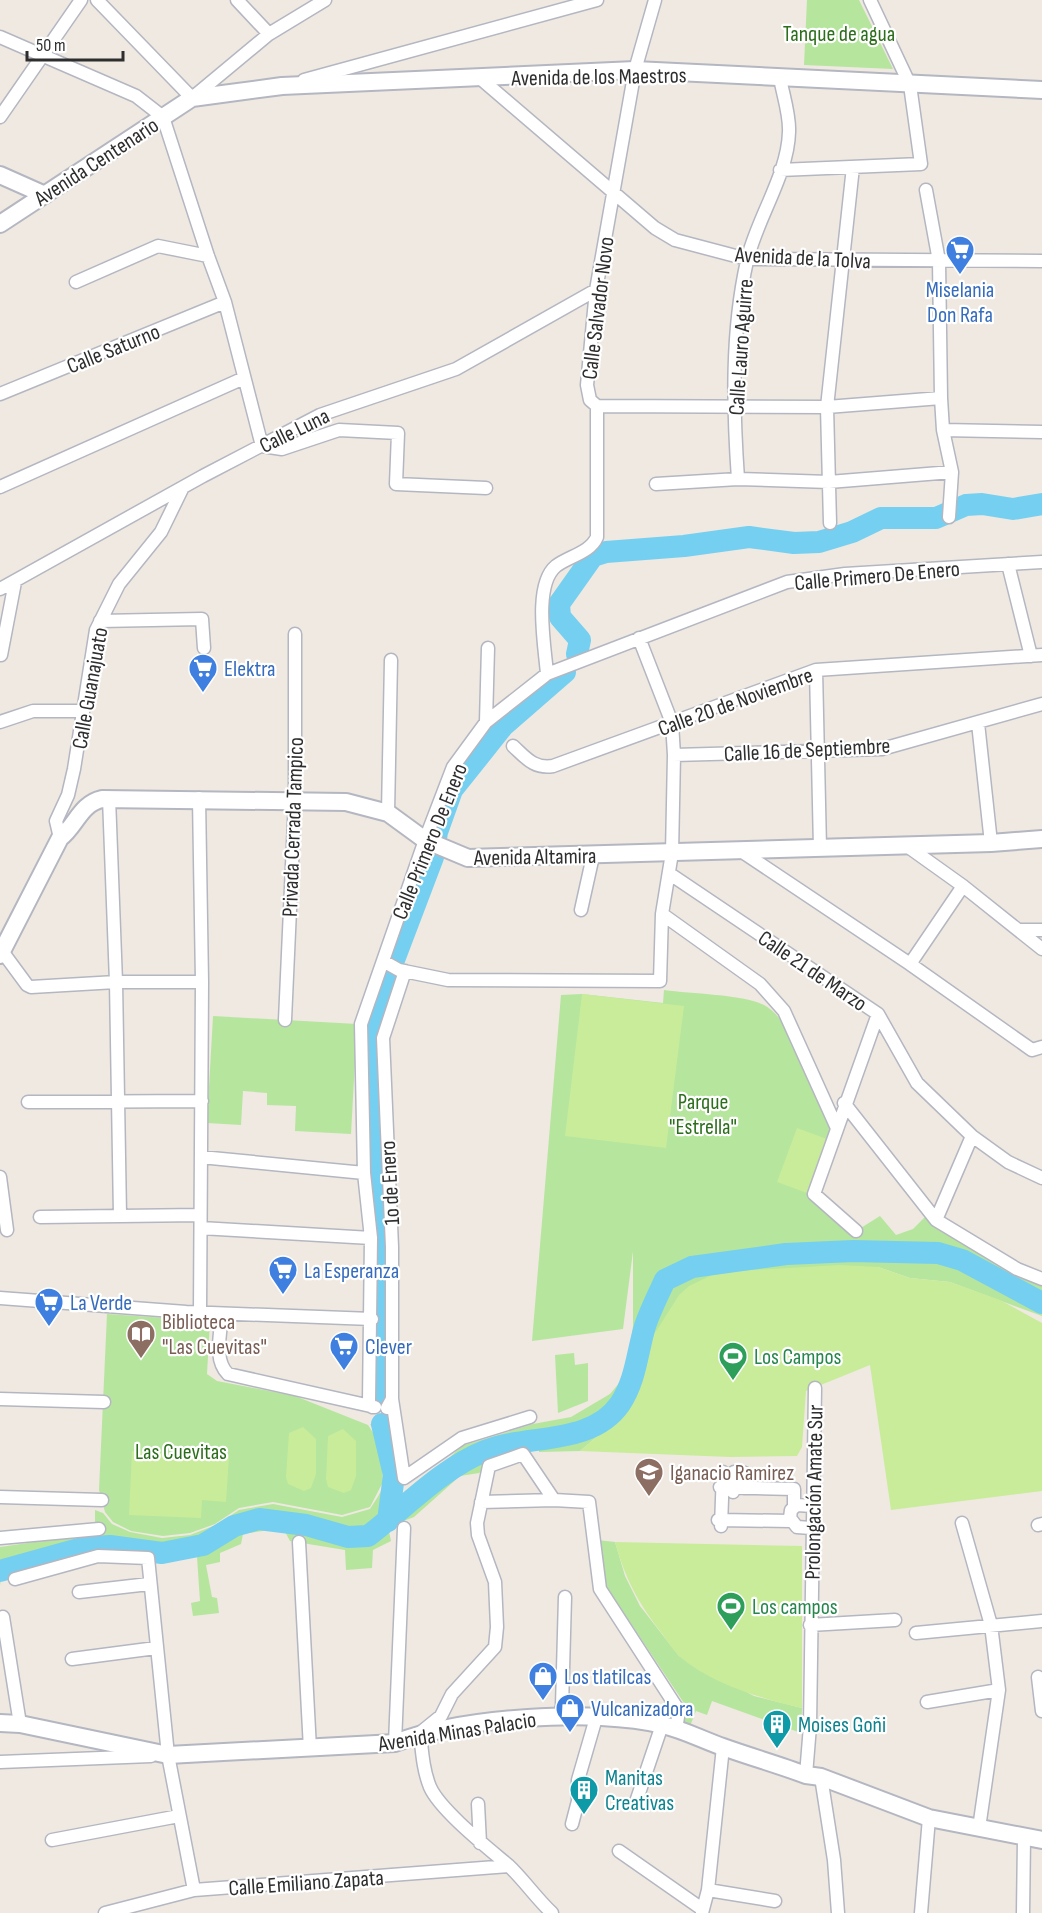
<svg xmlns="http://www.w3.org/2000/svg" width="1042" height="1913" viewBox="0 0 1042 1913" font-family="'Sofia Sans Condensed',sans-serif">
<rect width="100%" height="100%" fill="#efe9e1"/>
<!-- green -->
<path fill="#b6e59e" d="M807 0H859L893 69 804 65Z
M664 990C691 994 741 994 764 1005 792 1019 823 1097 836 1126L814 1194 856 1231 880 1216 896 1235 913 1229 930 1212 1042 1279V1316L950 1282 910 1278 878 1267 718 1272 704 1280 655 1333 628 1410 580 1451 539 1452V1444L510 1451 479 1473 460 1476 414 1517 388 1527 391 1541 373 1550 372 1568 346 1570 345 1550 290 1541 283 1528 243 1534 241 1544 220 1553V1562L206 1565 212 1597 217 1598 219 1613 193 1616 191 1603 200 1601 197 1557H189L179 1545C154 1550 134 1544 109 1542 74 1540 37 1554 4 1565L0 1585V1547L62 1538 95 1524V1510L103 1513 112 1524 130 1532 162 1538 190 1535 216 1525 239 1510 273 1504 342 1517 370 1509C375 1501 381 1493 384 1484 390 1467 379 1439 370 1424L380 1426 392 1475 385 1517 462 1446 533 1424 571 1417 610 1394 620 1382 629 1358 633 1326V1251L623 1329 532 1341 561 995 582 994 663 1003Z
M213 1016 357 1024 351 1134 295 1131 296 1106 267 1105V1093L243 1091 241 1125 207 1123Z
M107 1314 210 1321 207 1374 217 1381 295 1396 368 1425 376 1437 382 1459 383 1482 370 1507 342 1515 273 1502 239 1508 215 1524 190 1533 163 1536 131 1531 113 1522 105 1512 99 1490Z
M574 1353 575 1365 588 1363V1401L558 1413 555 1355Z
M597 1540 615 1542 625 1576 640 1606 679 1656 754 1696 802 1708 801 1733 712 1701 707 1715 696 1711 690 1726 684 1723 686 1706 605 1585Z"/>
<!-- pitch -->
<path fill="#c9ec9a" d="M582 994 684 1006 666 1148 565 1136Z
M797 1128 827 1139 807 1193 777 1182Z
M840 1265 878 1267 910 1278 950 1282 1000 1300 1042 1323V1491L891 1510 870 1365 806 1391 802 1447 797 1456 730 1457 580 1451 628 1410 655 1333 679 1295 689 1286 718 1272Z
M303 1427 316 1439V1474L311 1488 304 1491 288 1484 286 1477 289 1433Z
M343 1429 356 1441V1476L351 1490 344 1493 328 1487 326 1479 328 1436Z
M132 1451 229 1457 226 1502 202 1500 201 1518 129 1515Z
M615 1542 802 1546V1708C760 1698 714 1685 680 1657 674 1651 668 1642 663 1635 639 1604 626 1581 615 1542Z"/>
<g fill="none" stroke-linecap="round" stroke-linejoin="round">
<!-- river -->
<path stroke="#75cff0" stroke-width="22" d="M577 654 580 640 560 617 559 604 593 556 606 552 684 546 749 537 794 543 819 542 852 532 881 518H936L966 505 982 504 1013 509 1042 504
M380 1399 379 1236 367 1031 433 857 437 832 452 790 503 726 565 672
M382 1424 394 1475 388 1521
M0 1571 82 1548 110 1546 162 1553 203 1545 234 1526 259 1519 306 1525 348 1537 368 1536C406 1507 441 1469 485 1451 527 1434 591 1446 620 1404 636 1380 637 1353 645 1326 650 1311 658 1295 665 1280L692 1267 786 1254 853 1251 938 1253 962 1260 1042 1303"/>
<!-- street casing -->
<g stroke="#b4b7c1" stroke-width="15">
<path id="street" d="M97 0 192 98 269 34 325 0
M237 0 269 34
M0 37 136 96 163 117 208 256 225 302 262 446 282 449 339 430 398 433 396 484 486 488
M481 79 655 228 675 240 747 259 1042 261
M304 80 597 0
M0 117 81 0
M780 170 921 164 910 85 870 0
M926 190 939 261 941 398 943 430 952 472 949 517
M76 282 158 246 208 256
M0 394 225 302
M597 406 827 407 941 398
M943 430 1042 432
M738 479C733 407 731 332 747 261 756 220 788 175 789 132 790 115 783 95 780 78
M656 484 738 479 829 482 952 472
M0 487 244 378
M830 523 827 407 853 167
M1008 564 1031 656
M0 589 203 476 320 415 456 369 596 290
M100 621 202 619 204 648
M1 655 15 582
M816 670 820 848
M547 674C545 647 533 585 556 566 569 556 590 553 597 537V406L590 400 587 385 596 290 635 70 655 0
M0 722 33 711H83
M486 722 488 648
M978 723 991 843
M513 746C526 758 534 769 553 766L816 670 1042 655
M674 755 882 749 1042 704
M109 798 116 982 120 1215
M199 798 202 982 200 1312
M388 813 391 660
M60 838 56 821 68 795 74 769 96 630 119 584 161 532 183 487
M907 846 963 886 1042 949
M741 851 910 964 1032 1050 1042 1047
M670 874 878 1014 917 1083 972 1136 1008 1162 1042 1178
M581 910 593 856
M662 914 760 984 784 1011 836 1126
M1018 930H1042
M2 951 27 985 31 987 116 982H202
M383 961 399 970 448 980 660 981 662 914 672 853 674 755 672 723 639 638
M910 964 963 886
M285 1020 295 799V634
M28 1102 202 1101
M844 1103 936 1220 1017 1269 1042 1279
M201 1157 364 1173
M0 1177 7 1230
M40 1217 200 1215
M936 1220 972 1136
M201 1228 371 1238
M856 1231 814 1194 878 1014
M0 1298 186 1312 372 1319
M222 1314C221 1332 213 1360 228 1374L375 1407
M0 1399 104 1402
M392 1399 404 1478 462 1438 530 1417
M372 1407 369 1402 371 1238 364 1173 361 1024 425 840 453 767 486 722 547 674 787 582 845 574 1042 562
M387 1408 392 1399V1247L383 1038 405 971
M720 1487 794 1489V1507
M744 1488 745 1473
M733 1492 734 1472
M0 1497 102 1500
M481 1502 554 1500
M718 1520 791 1521
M962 1523 991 1625 999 1690 979 1828
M1038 1525 1042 1524
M721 1526 723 1472
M811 1528 797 1527 790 1518 791 1510 797 1505 812 1506
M0 1538 99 1529
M299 1542 310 1749
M15 1579 98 1556 148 1558 168 1755 194 1890
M79 1592 149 1584
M3 1617 20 1724
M810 1625 895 1620
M916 1633 1042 1621
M72 1659 156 1648
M1038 1677 1042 1711
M927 1702 999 1690
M557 1718 559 1717 562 1706 565 1597
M395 1743 404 1528
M0 1762 151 1756
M806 1775 810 1726 815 1388
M821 1777 834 1860 838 1913
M636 1802 662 1725
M478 1804 480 1843
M572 1824 578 1801V1780L596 1718
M52 1840 179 1816
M619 1851 702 1909
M708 1890 775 1901
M105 1913 194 1890 509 1866
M552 1913C536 1898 524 1880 508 1865 488 1848 440 1810 430 1787 423 1770 422 1751 420 1733L441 1716 452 1694 495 1647 497 1627 495 1582 478 1535 477 1523 489 1466 523 1454 554 1500 589 1502 600 1589 679 1711 676 1729
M702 1913 708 1890 723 1747
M921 1913 929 1818
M1023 1913 1024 1838"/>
</g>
<!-- secondary casing -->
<g stroke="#b4b7c1" stroke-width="20">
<path id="secondary" d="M0 175 45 195
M0 224 192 98 282 86 635 70 1042 90
M0 955 60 838C76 826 80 804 102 799L346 802 388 813 425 840 468 858 991 843 1042 839
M0 1723 20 1724 168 1755 395 1743C461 1717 594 1708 663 1725 684 1730 703 1740 723 1747 751 1757 779 1765 806 1775L821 1777 929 1818 1042 1840"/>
</g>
<!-- street -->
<use href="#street" stroke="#fff" stroke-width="12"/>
<!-- secondary -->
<use href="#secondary" stroke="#fff" stroke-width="16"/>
</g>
<!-- icons -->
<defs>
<g id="supermarket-pin" transform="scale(1.5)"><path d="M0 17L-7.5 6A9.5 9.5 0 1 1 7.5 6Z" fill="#3f7fe0" stroke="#fff"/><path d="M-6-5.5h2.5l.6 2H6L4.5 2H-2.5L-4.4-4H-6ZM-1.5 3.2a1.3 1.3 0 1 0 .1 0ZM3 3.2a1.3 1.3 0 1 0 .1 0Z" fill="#fff"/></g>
<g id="library-pin" transform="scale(1.5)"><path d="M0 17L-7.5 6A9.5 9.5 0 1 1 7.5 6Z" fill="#8d6e63" stroke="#fff"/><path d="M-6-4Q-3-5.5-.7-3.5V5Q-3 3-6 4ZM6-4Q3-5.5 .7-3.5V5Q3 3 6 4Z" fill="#fff"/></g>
<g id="stadium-pin" transform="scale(1.5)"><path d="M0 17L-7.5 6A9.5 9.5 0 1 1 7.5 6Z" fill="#2e9e5b" stroke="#fff"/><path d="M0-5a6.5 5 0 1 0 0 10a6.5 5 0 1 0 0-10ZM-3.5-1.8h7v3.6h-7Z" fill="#fff"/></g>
<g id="school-pin" transform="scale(1.5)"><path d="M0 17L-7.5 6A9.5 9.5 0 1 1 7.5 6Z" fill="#8d6e63" stroke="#fff"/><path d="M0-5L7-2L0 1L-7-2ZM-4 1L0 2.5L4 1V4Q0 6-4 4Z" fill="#fff"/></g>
<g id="shop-pin" transform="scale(1.5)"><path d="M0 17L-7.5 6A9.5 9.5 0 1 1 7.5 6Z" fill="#3f7fe0" stroke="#fff"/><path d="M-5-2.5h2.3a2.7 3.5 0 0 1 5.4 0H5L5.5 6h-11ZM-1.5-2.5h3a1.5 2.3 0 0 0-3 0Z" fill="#fff"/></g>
<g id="building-pin" transform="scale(1.5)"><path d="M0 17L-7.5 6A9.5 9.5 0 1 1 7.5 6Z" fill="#0f9aa8" stroke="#fff"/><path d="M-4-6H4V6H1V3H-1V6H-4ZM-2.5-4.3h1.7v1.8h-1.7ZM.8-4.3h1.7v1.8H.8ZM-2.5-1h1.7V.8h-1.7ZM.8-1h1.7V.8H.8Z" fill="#fff"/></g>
</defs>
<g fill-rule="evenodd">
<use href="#supermarket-pin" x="960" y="250"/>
<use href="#supermarket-pin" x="203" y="668"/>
<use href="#supermarket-pin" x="283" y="1270"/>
<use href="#supermarket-pin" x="49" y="1302"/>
<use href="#library-pin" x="141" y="1334"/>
<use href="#supermarket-pin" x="344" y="1346"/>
<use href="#stadium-pin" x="733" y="1356"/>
<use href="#school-pin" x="649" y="1472"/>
<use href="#stadium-pin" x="731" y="1606"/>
<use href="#shop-pin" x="543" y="1676"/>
<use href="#shop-pin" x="570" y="1708"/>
<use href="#building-pin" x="777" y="1724"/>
<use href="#building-pin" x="584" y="1790"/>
</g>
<g text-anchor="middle" stroke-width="4.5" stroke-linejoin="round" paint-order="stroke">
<!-- park labels -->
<g font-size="22" fill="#2c6e1b" stroke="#fff">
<text x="839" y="41">Tanque de agua</text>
<text x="703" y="1109">Parque<tspan x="703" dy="25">"Estrella"</tspan></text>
<text x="181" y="1459">Las Cuevitas</text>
</g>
<!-- street labels -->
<g font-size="22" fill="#2e2e2e" stroke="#fff">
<text transform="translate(599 76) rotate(-1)" y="8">Avenida de los Maestros</text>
<text transform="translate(96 161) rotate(-33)" y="8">Avenida Centenario</text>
<text transform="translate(803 257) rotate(3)" y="8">Avenida de la Tolva</text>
<text transform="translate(597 308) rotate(-83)" y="8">Calle Salvador Novo</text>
<text transform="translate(740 347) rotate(-86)" y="8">Calle Lauro Aguirre</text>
<text transform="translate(113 348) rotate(-22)" y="8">Calle Saturno</text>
<text transform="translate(294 430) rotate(-26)" y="8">Calle Luna</text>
<text transform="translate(877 575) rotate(-5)" y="8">Calle Primero De Enero</text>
<text transform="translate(89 688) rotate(-80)" y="8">Calle Guanajuato</text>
<text transform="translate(735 701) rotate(-20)" y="8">Calle 20 de Noviembre</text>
<text transform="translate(807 749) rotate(-3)" y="8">Calle 16 de Septiembre</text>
<text transform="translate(292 827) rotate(-88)" y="8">Privada Cerrada Tampico</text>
<text transform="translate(429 841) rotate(-68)" y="8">Calle Primero De Enero</text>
<text transform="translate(535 856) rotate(-1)" y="8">Avenida Altamira</text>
<text transform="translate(813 970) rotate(34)" y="8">Calle 21 de Marzo</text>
<text transform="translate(389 1183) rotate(-93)" y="8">1o de Enero</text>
<text transform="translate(813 1492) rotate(-89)" y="8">Prolongación Amate Sur</text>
<text transform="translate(457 1731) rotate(-9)" y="8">Avenida Minas Palacio</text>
<text transform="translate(306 1882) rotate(-4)" y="8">Calle Emiliano Zapata</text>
</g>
<!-- shop labels -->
<g font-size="22" fill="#366cbe" stroke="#fff" text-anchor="start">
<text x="960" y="297" text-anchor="middle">Miselania<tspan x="960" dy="25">Don Rafa</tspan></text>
<text x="224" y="676">Elektra</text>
<text x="304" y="1278">La Esperanza</text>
<text x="70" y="1310">La Verde</text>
<text x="365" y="1354">Clever</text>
<text x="564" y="1684">Los tlatilcas</text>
<text x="591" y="1716">Vulcanizadora</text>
</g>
<!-- education labels -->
<g font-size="22" fill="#785e54" stroke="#fff" text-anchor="start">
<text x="162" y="1329">Biblioteca<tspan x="162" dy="25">"Las Cuevitas"</tspan></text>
<text x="670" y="1480">Iganacio Ramirez</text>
</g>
<!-- leisure labels -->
<g font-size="22" fill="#27864d" stroke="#fff" text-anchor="start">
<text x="754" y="1364">Los Campos</text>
<text x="752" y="1614">Los campos</text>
</g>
<!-- culture labels -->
<g font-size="22" fill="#0d838f" stroke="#fff" text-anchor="start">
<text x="798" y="1732">Moises Goñi</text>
<text x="605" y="1785">Manitas<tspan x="605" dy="25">Creativas</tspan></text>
</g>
</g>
<!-- scale -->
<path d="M27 51v9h96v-9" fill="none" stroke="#2e2e2e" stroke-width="3"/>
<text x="36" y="51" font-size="18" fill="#2e2e2e" stroke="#ffffff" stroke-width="4.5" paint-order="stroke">50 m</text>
</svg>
